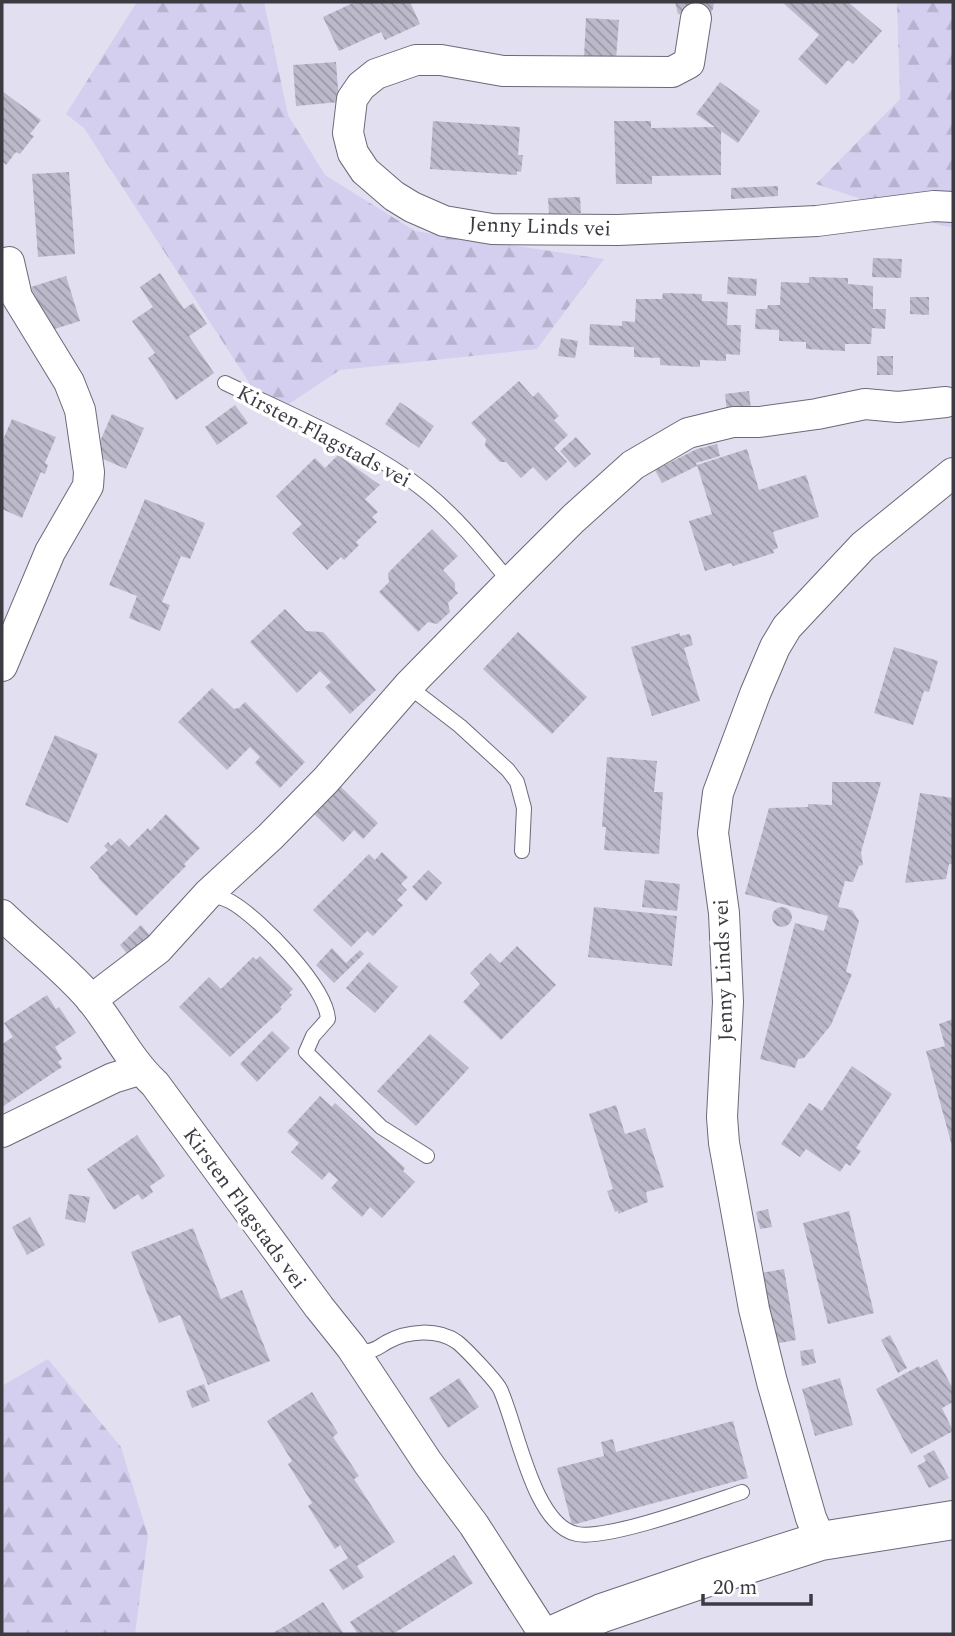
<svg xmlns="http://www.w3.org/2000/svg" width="955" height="1636" viewBox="0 0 955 1636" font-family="Spectral,serif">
<defs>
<pattern id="forest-firs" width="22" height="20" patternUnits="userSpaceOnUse" patternTransform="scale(1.75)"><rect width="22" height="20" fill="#d4ceef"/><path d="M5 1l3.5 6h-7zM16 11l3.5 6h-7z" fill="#b7b2ce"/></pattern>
<pattern id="building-back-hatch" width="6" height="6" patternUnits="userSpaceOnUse" patternTransform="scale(1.75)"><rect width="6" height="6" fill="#bcb9ca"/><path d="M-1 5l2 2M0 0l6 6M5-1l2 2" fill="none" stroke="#9a98a6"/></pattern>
</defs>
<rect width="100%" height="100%" fill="#e2dff0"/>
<!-- forest -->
<path fill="url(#forest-firs)" d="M137 2H264L288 115 325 175 415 231 604 259 537 349 340 370 271 416 84 128 66 114Z
M897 2H953V227L943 226 816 184 900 99Z
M48 1359 121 1447 148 1536 135 1634H2V1386Z"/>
<!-- building -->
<path fill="url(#building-back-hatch)" d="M355 2H410L420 24 385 40 381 32 339 51 323 17Z
M675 2H714L713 9 708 17 678 14Z
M782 2H848L882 31 853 64 848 60 826 85 798 59 819 35Z
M586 18 619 20 616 59 584 57Z
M336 62 339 102 296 106 293 65Z
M720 82 760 111 738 143 721 131V175L652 176V184H616L614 121H651V128L715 127 696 114Z
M2 91 41 120 30 134 34 136 20 154 16 152 6 165 2 161Z
M433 121 520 127 518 155H523L521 172 517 171V175L430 169Z
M69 172 75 254 38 257 32 174Z
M778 186V196L731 199V188Z
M580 197 581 213 549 214 548 198Z
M873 258 902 259 901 278 872 277Z
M160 273 184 309 193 303 207 324 189 336 214 373 176 400 148 358 155 353 132 321 153 307 140 287Z
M66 276 80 321 45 332 31 287Z
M728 277 757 279 756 296 727 294Z
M809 277 848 278V284L873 286V309H886L885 329 872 328 871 344H845V351L806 349V342L779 341V330L755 329 756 309H767L768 305H780L781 282 809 283Z
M663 293 702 294V301L728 302 727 325H741L740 355 726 354V361L700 360V367L660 365V358L634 357V347L589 345 590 324 622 326V321L635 322 636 299H662Z
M910 297H929V315L910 314Z
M561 338 578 341 575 358 558 356Z
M877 356H893V375H877Z
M519 381 533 397 538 392 549 404 559 416 554 420 568 435 554 448 567 462 546 481 533 467 521 478 506 462H500L485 446 486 439 471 423Z
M749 391 751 410 727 412 725 394Z
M400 402 434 426 419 448 385 424Z
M235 405 248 423 217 445 205 427Z
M112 414 144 428 126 469 94 455Z
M12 419 56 437 45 463 48 465 45 474 41 472 22 518 2 509V442Z
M576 437 591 454 575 468 560 451Z
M717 444 720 456 696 463 697 466 662 483 655 470 697 449Z
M747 449 759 490 806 475 819 517 773 532 778 548 773 550 774 553 733 566 731 563 705 571 689 521 712 514 697 465Z
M338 455 380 485 365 499 378 512 372 517 377 522 356 542 359 545 344 560 341 557 327 570 292 533 302 524 276 496 315 458 325 468Z
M145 499 205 523 190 559 181 556 162 602 170 605 160 631 129 618 137 596 109 585Z
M432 529 458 556 443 570 455 583V590L458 593 448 603 450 612 437 624 428 622 418 632 379 592 389 582 388 573Z
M285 609 306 631 323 632 376 690 350 714 325 687 331 682 320 671 297 693 250 642Z
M518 632 587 697 552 734 483 669Z
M680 633V636L690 634 693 645 684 648 700 701 652 716 631 647Z
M894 647 938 661 929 692 924 691 913 725 874 713Z
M212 688 234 709 239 708 245 702 305 762 280 788 255 763 260 757 250 747 227 770 178 722Z
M55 735 98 754 68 823 25 805Z
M607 757 657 761 654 792H663L659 854 604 850 606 827H602Z
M832 782H881L861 852 863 865 859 866 853 882 845 881 838 907 852 910 859 921 846 972 852 974 831 1025 804 1058 798 1059 795 1068 760 1059 795 923 824 931 828 916 745 894 769 808 808 807V804L832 805Z
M340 786 378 823 363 839 354 830 343 842 313 813Z
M920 793 953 798V864H949L946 879 905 883Z
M166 814 200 848 184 864 186 866 136 916 98 878 99 877 90 867 108 850 104 846 108 842 111 846 120 838 129 847 148 828 150 831Z
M382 852 408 877 401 884 407 890 397 900 403 905 373 936 367 931 351 947 313 910 369 854 375 860Z
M428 870 442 883 426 901 412 887Z
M645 880 680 884 677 911 642 907Z
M594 907 677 916 672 966 588 957Z
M772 917a10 10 0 1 1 20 0a10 10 0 1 1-20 0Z
M141 925 151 937 130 957 120 945Z
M517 946 556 985 501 1040 463 1002 480 984 470 973 490 953 500 963Z
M332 948 346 963 360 950 364 954 334 983 316 965Z
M260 956 293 989 289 993 292 995 280 1007 282 1009 230 1057 179 1007 209 977 221 989 253 957 256 960Z
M369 962 398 987 375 1013 346 988Z
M47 995 56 1009 59 1007 76 1033 55 1047 62 1059 58 1062 62 1067 2 1107V1044L13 1037 4 1023Z
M953 1019V1146H952L926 1051 945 1046 939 1024Z
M272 1031 290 1048 257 1082 240 1064Z
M430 1034 469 1068 416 1126 377 1091Z
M852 1066 892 1094 856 1148 861 1151 850 1166 846 1163 840 1172 806 1149 800 1157 781 1144 809 1103 822 1111Z
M320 1096 332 1107 335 1103 405 1168 403 1171 415 1182 382 1218 370 1207 362 1217 331 1188 338 1180 329 1172 322 1180 291 1152 299 1143 287 1132Z
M616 1105 625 1134 645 1128 664 1187 646 1192 648 1202 618 1214V1211L615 1212 607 1191 613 1189 589 1114Z
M137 1135 165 1176 150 1186 153 1192 142 1200 138 1194 114 1210 87 1169Z
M69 1194 90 1197 85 1223 65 1219Z
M768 1209 772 1227 760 1229 756 1212Z
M849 1211 874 1313 828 1324 803 1223Z
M30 1217 45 1245 27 1255 12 1227Z
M193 1228 221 1299 242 1290 270 1361 208 1385 180 1315 159 1323 131 1252Z
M784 1269 796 1340 774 1344 761 1273Z
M890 1335 907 1368 898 1373 881 1340Z
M813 1349 816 1363 802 1366 800 1351Z
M937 1359 953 1389V1402L942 1408 953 1431 911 1454 876 1389 919 1366 920 1368Z
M459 1378 479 1407 448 1428 429 1398Z
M840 1378 853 1425 815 1436 802 1389Z
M204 1384 210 1401 192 1408 186 1391Z
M312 1392 338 1433 333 1437 359 1476 354 1479 395 1542 357 1566 364 1577 343 1590 329 1570 348 1558 340 1545 335 1549 308 1506 312 1503 288 1464 292 1461 267 1421Z
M733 1421 748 1478 572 1525 557 1468 604 1456 601 1442 613 1439 616 1452Z
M934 1450 949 1478 929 1488 917 1466 926 1461 923 1456Z
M454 1555 473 1583 393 1634H358L350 1622Z
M323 1602 344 1634H271L290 1623Z"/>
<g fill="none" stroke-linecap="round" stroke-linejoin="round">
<!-- service casing -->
<g stroke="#6c6979" stroke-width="16">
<path id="service" d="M225 383C289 414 372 448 426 492 458 518 484 551 510 582
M408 686 460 726 508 770 517 782 524 808 522 851
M208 894C216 897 226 898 233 903 261 920 326 986 328 1019L313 1036 306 1052 381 1127 427 1156
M352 1347C357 1349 362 1351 368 1351 376 1350 380 1346 387 1342 407 1331 437 1328 457 1342 465 1348 496 1381 500 1389 517 1425 533 1526 577 1534 608 1540 709 1503 742 1492"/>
</g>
<!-- minor casing -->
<g stroke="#6c6979" stroke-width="32">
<path id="minor" d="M696 18 689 63 672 72 503 71 441 60H416L376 74 361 86 352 99 348 133 353 153 365 171 394 196 412 207 444 221 492 229 618 230 817 221 934 206 953 207
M2 666 50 552 88 486 89 472 80 410 69 382 17 297 9 262
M2 915C31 943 63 967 89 997 113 1025 128 1059 155 1084L319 1307 351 1347 428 1463 474 1525 544 1634
M91 1000 158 949 208 894 270 837 326 780 408 686 510 582 573 519 633 465 688 433 733 422H759L817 414 865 404 898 407 946 402
M2 1132 113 1078 139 1070
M821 1541 811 1518 772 1382 754 1309 724 1143 722 1117 728 1002 724 913 713 833 718 793 755 694 775 647 787 627 863 546 953 473"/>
</g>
<!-- secondary casing -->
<g stroke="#6c6979" stroke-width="40">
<path id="secondary" d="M555 1634 602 1613 708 1577 821 1541 953 1520"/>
</g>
<!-- service -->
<use href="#service" stroke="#fff" stroke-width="14"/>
<!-- minor -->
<use href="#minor" stroke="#fff" stroke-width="30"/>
<!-- secondary -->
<use href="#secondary" stroke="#fff" stroke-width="38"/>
</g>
<g text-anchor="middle" stroke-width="7" stroke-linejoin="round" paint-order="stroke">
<!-- street labels -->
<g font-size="21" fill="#3d3b42" stroke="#fff">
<text transform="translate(540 226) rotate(2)" y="7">Jenny Linds vei</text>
<text transform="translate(324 436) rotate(28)" y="7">Kirsten Flagstads vei</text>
<text transform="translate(723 970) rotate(-92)" y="7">Jenny Linds vei</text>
<text transform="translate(245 1208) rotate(54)" y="7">Kirsten Flagstads vei</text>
</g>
</g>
<!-- border -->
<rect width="955" height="1636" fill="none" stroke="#3d3b42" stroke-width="7"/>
<!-- scale -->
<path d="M703 1594v10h108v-10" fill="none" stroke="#3d3b42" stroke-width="3.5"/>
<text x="713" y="1594" font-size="21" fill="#3d3b42" stroke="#ffffff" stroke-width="5" paint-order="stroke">20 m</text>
</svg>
